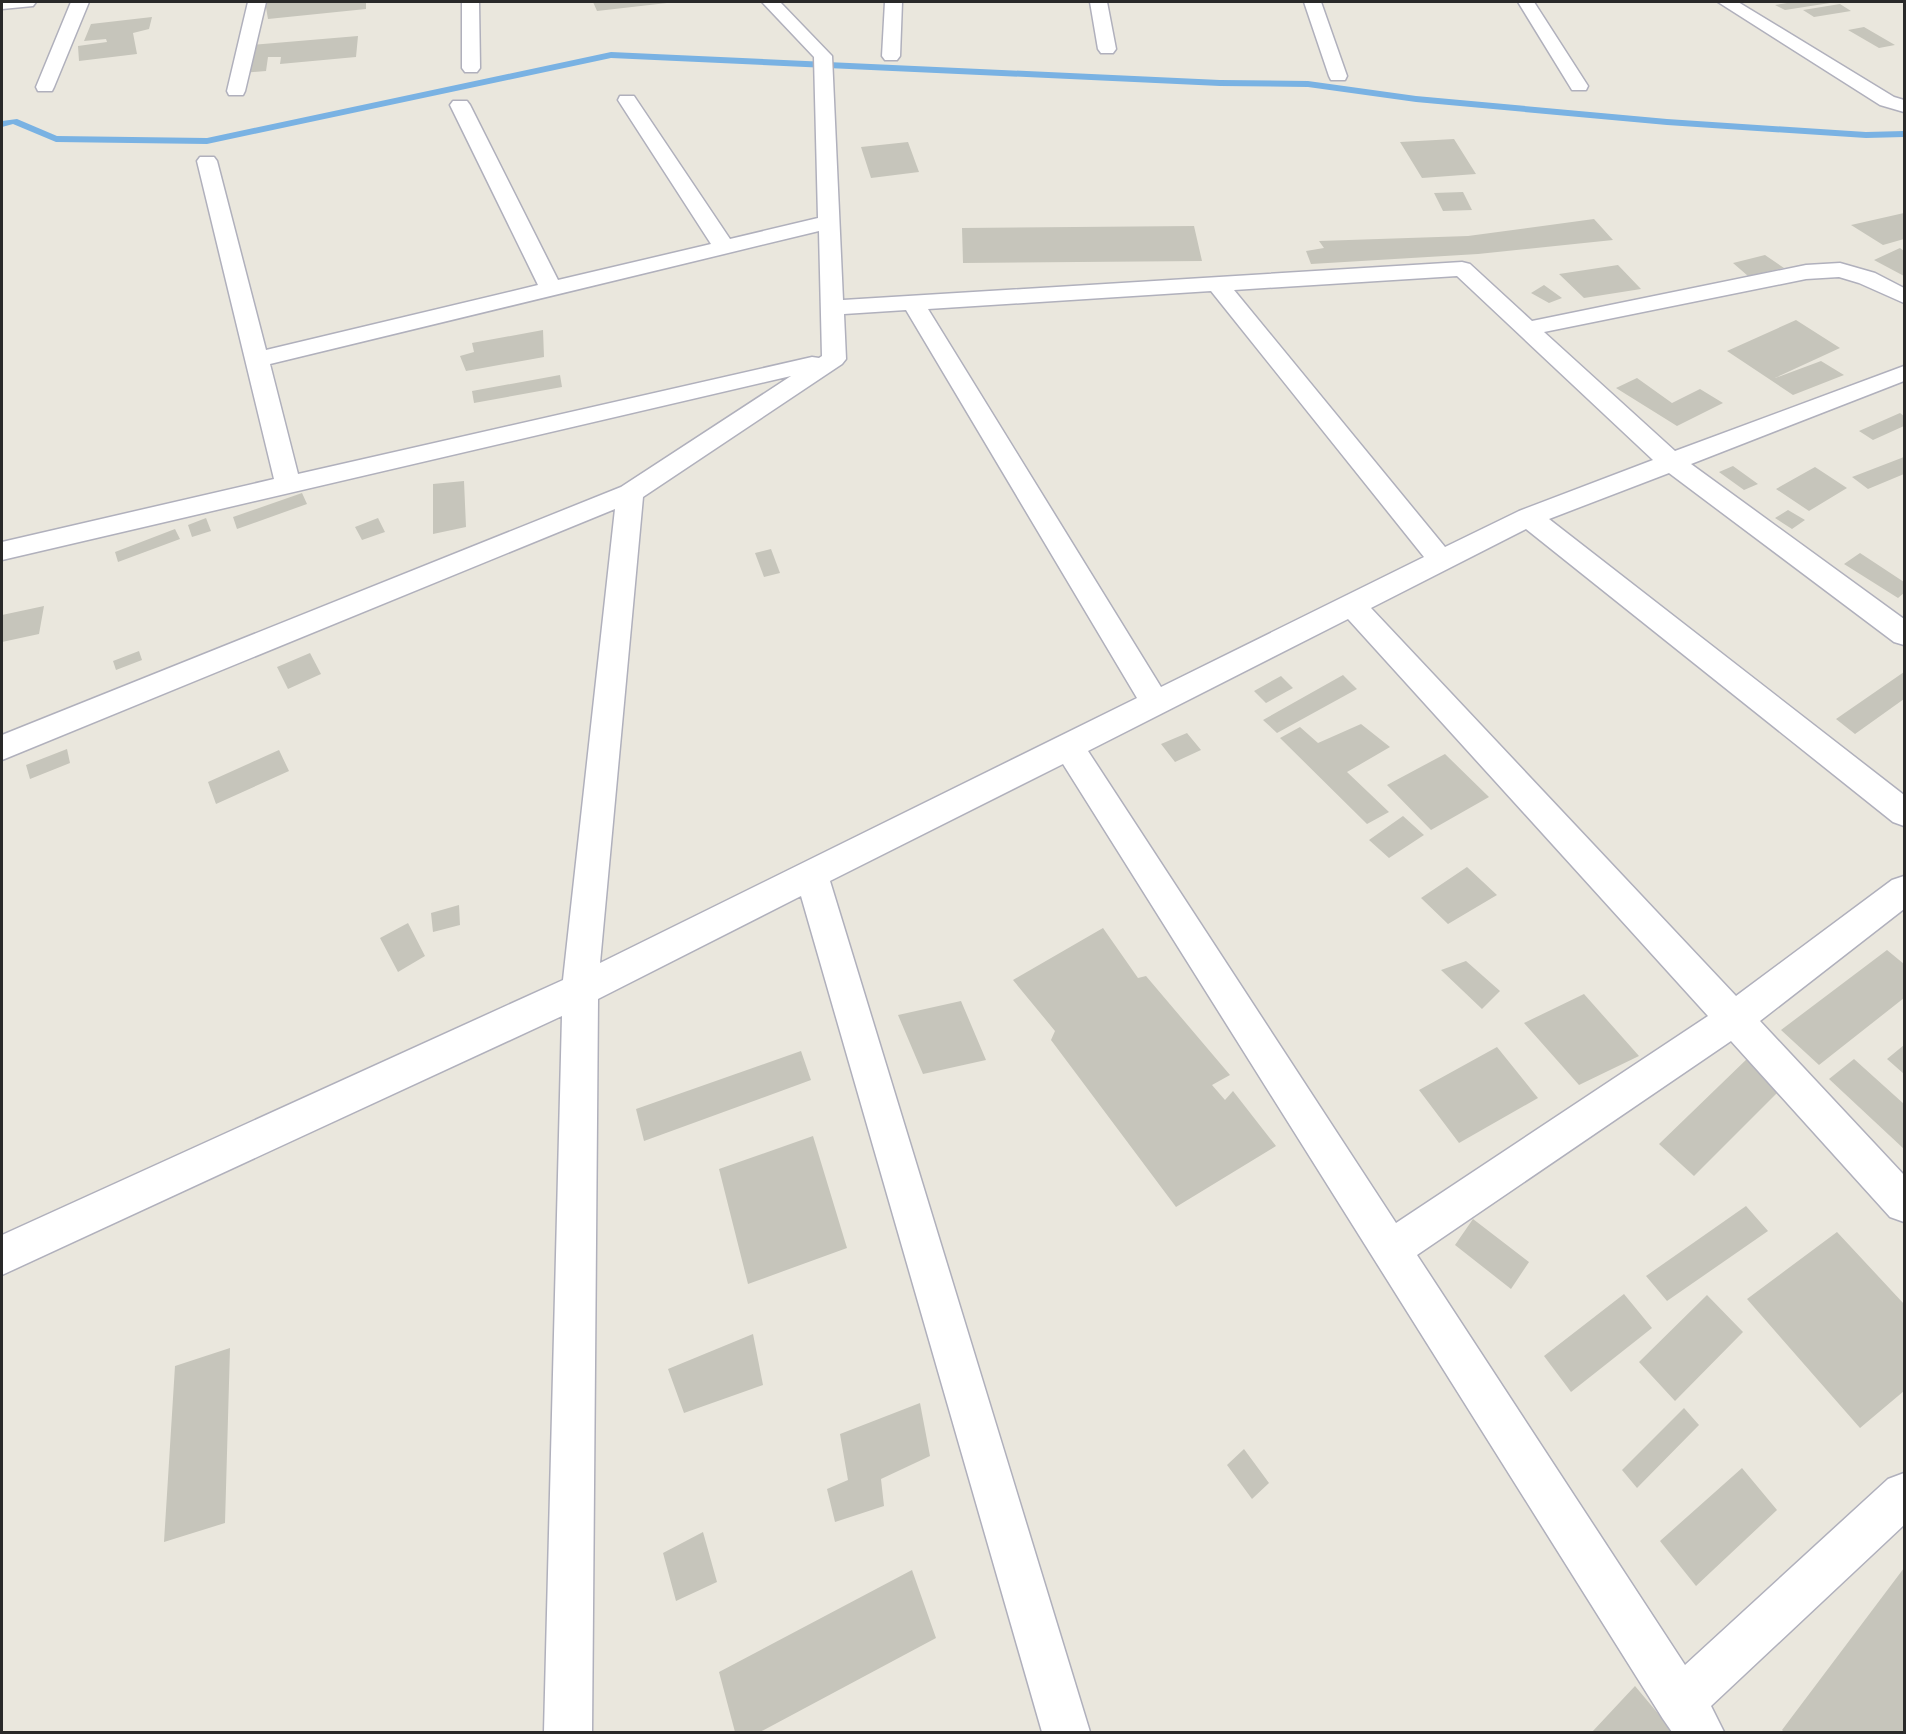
<svg xmlns="http://www.w3.org/2000/svg" width="1906" height="1734" viewBox="0 0 1906 1734" font-family="Cabin,sans-serif">
<rect width="100%" height="100%" fill="#eae7dd"/>
<g fill="none" stroke-linecap="round" stroke-linejoin="round">
<!-- stream -->
<path fill="#79b2e3" fill-rule="evenodd" d="M611 52 1220 80 1308 81 1416 96 1667 119 1866 132 1904 131V137L1866 138 1667 125 1416 102 1308 87 1220 86 611 58 207 144 56 142 13 124 2 127V121L17 119 57 136 207 138Z"/>
</g>
<!-- building -->
<path fill="#c6c5bb" d="M265 2H366V9L268 19Z
M593 2H667V3L597 11Z
M1793 2H1830V3L1785 10 1775 5Z
M1840 4 1851 11 1814 17 1803 10Z
M152 17 149 29 133 33 137 54 79 61 78 46 107 42 106 39 84 41 91 24Z
M1864 27 1895 45 1879 48 1848 30Z
M358 36 356 57 280 64 281 57H268L266 71 243 73 251 45Z
M1454 139 1476 174 1422 178 1400 142Z
M908 142 919 172 871 178 861 147Z
M1463 192 1472 210 1443 211 1434 193Z
M1904 213V239L1883 245 1851 225Z
M1594 219 1613 240 1478 254 1311 264 1306 251 1324 248 1319 241 1468 236Z
M1194 226 1202 261 963 263 962 228Z
M1900 248 1904 251V276L1874 260Z
M1765 255 1784 268 1748 276 1733 263Z
M1618 265 1641 289 1584 298 1559 274Z
M1544 285 1562 298 1549 303 1531 293Z
M1796 320 1840 348 1775 378 1821 361 1844 375 1793 395 1727 351Z
M543 330 544 357 466 371 460 356 474 352 472 343Z
M560 375 562 387 474 403 472 391Z
M1637 378 1672 403 1700 389 1723 403 1677 426 1616 388Z
M1900 413 1904 416V426L1873 440 1859 431Z
M1904 457V474L1868 489 1852 477Z
M1733 466 1758 484 1744 490 1719 472Z
M1815 467 1847 488 1809 511 1776 489Z
M464 481 466 527 433 534V484Z
M302 493 307 504 237 529 233 517Z
M1788 510 1805 520 1792 529 1775 518Z
M206 518 211 531 192 537 188 525Z
M378 518 385 532 362 540 355 527Z
M175 529 180 539 118 562 115 552Z
M771 549 780 573 764 577 755 553Z
M1860 553 1904 582V593L1898 598 1844 564Z
M44 606 39 634 2 642V615Z
M139 651 142 660 116 670 113 661Z
M310 653 321 674 288 689 277 667Z
M1904 672V699L1855 734 1836 719Z
M1343 675 1357 689 1277 733 1263 720Z
M1281 676 1293 688 1266 703 1254 691Z
M1361 724 1390 747 1347 772 1389 812 1367 824 1280 738 1300 727 1318 743Z
M1187 733 1201 750 1175 762 1161 744Z
M67 749 70 763 30 779 26 765Z
M279 750 289 771 216 804 208 782Z
M1445 754 1489 797 1431 830 1387 785Z
M1403 816 1424 835 1389 858 1369 840Z
M1467 867 1497 895 1448 924 1421 898Z
M459 905 460 925 433 932 431 913Z
M408 923 425 956 398 972 380 938Z
M1103 928 1138 978 1146 976 1230 1075 1212 1085 1225 1100 1233 1091 1276 1146 1176 1207 1051 1040 1055 1031 1013 980Z
M1887 950 1904 964V998L1819 1065 1781 1030Z
M1466 961 1500 991 1482 1009 1441 970Z
M1584 994 1639 1056 1579 1085 1524 1023Z
M961 1001 986 1060 923 1074 898 1015Z
M1904 1045V1074L1887 1059Z
M1497 1047 1538 1098 1459 1143 1419 1090Z
M801 1051 811 1080 644 1141 636 1109Z
M1750 1056 1785 1085 1694 1176 1659 1144Z
M1854 1059 1904 1104V1149L1829 1079Z
M813 1136 847 1248 748 1284 719 1169Z
M1746 1206 1768 1231 1667 1301 1646 1276Z
M1473 1219 1529 1262 1511 1289 1455 1245Z
M1837 1232 1904 1304V1391L1860 1428 1747 1299Z
M1624 1294 1652 1328 1571 1392 1544 1356Z
M1707 1295 1743 1332 1675 1401 1639 1362Z
M753 1334 763 1385 684 1413 668 1369Z
M230 1348 225 1523 164 1542 175 1366Z
M920 1403 930 1456 881 1479 884 1506 835 1522 827 1489 848 1480 840 1434Z
M1684 1408 1699 1425 1637 1488 1622 1470Z
M1244 1449 1269 1483 1252 1499 1227 1465Z
M1742 1468 1777 1510 1696 1586 1660 1541Z
M703 1532 717 1582 676 1601 663 1553Z
M1904 1568V1732H1784L1782 1730Z
M912 1570 936 1638 760 1732H735L719 1672Z
M1635 1686 1671 1729 1668 1732H1592Z"/>
<g fill="none" stroke-linecap="round" stroke-linejoin="round">
<!-- minor casing -->
<g stroke="#b0b0bc" stroke-width="3">
<path id="minor" d="M2 2H36L33 6 2 9Z
M71 2H89L54 87 52 91H38L36 87Z
M248 2H266L245 91 243 95H229L227 91Z
M462 2H479L480 68 477 72H465L462 68Z
M762 2H780L832 56 843 300 1462 262 1470 264 1532 321 1806 265 1840 263 1875 273 1904 288V303L1859 283 1839 277 1806 279 1544 332 1675 451 1904 366V381L1691 464 1904 619V645L1894 642 1669 473 1549 519 1904 795V826L1893 822 1526 529 1371 608 1736 996 1892 880 1904 876V909L1760 1021 1904 1175V1222L1890 1217 1731 1041 1417 1255 1685 1665 1888 1479 1904 1473V1525L1711 1706 1724 1732H1672L1663 1719 1063 764 830 881 1090 1732H1042L801 896 598 999 592 1732H544L562 1016 2 1275V1235L563 980 615 509 2 760V735L621 487 791 376 2 560V542L274 479 197 161 200 157H214L217 161 266 350 538 285 450 105 453 101H467L470 105 558 280 711 244 618 100 620 96H634L730 239 818 218 814 57ZM819 231 822 356 819 358 812 357 298 474 270 364ZM1457 276 1653 460 1519 511 1445 547 1234 290ZM1211 291 1424 557 1161 687 928 309ZM906 310 1137 698 600 963 643 497 842 364 846 359 844 314ZM1348 619 1708 1016 1396 1223 1088 751Z
M885 2H902L900 56 897 60H885L882 56Z
M1090 2H1107L1116 49 1113 53H1101L1098 49Z
M1304 2H1321L1347 76 1345 80H1331L1329 76Z
M1518 2H1534L1588 86 1586 90H1572Z
M1718 2H1738L1894 97 1904 100V112L1880 105Z"/>
</g>
<!-- minor -->
<use href="#minor" fill="#fff" fill-rule="evenodd"/>
</g>
<!-- border -->
<rect width="1906" height="1734" fill="none" stroke="#292929" stroke-width="6"/>
</svg>
